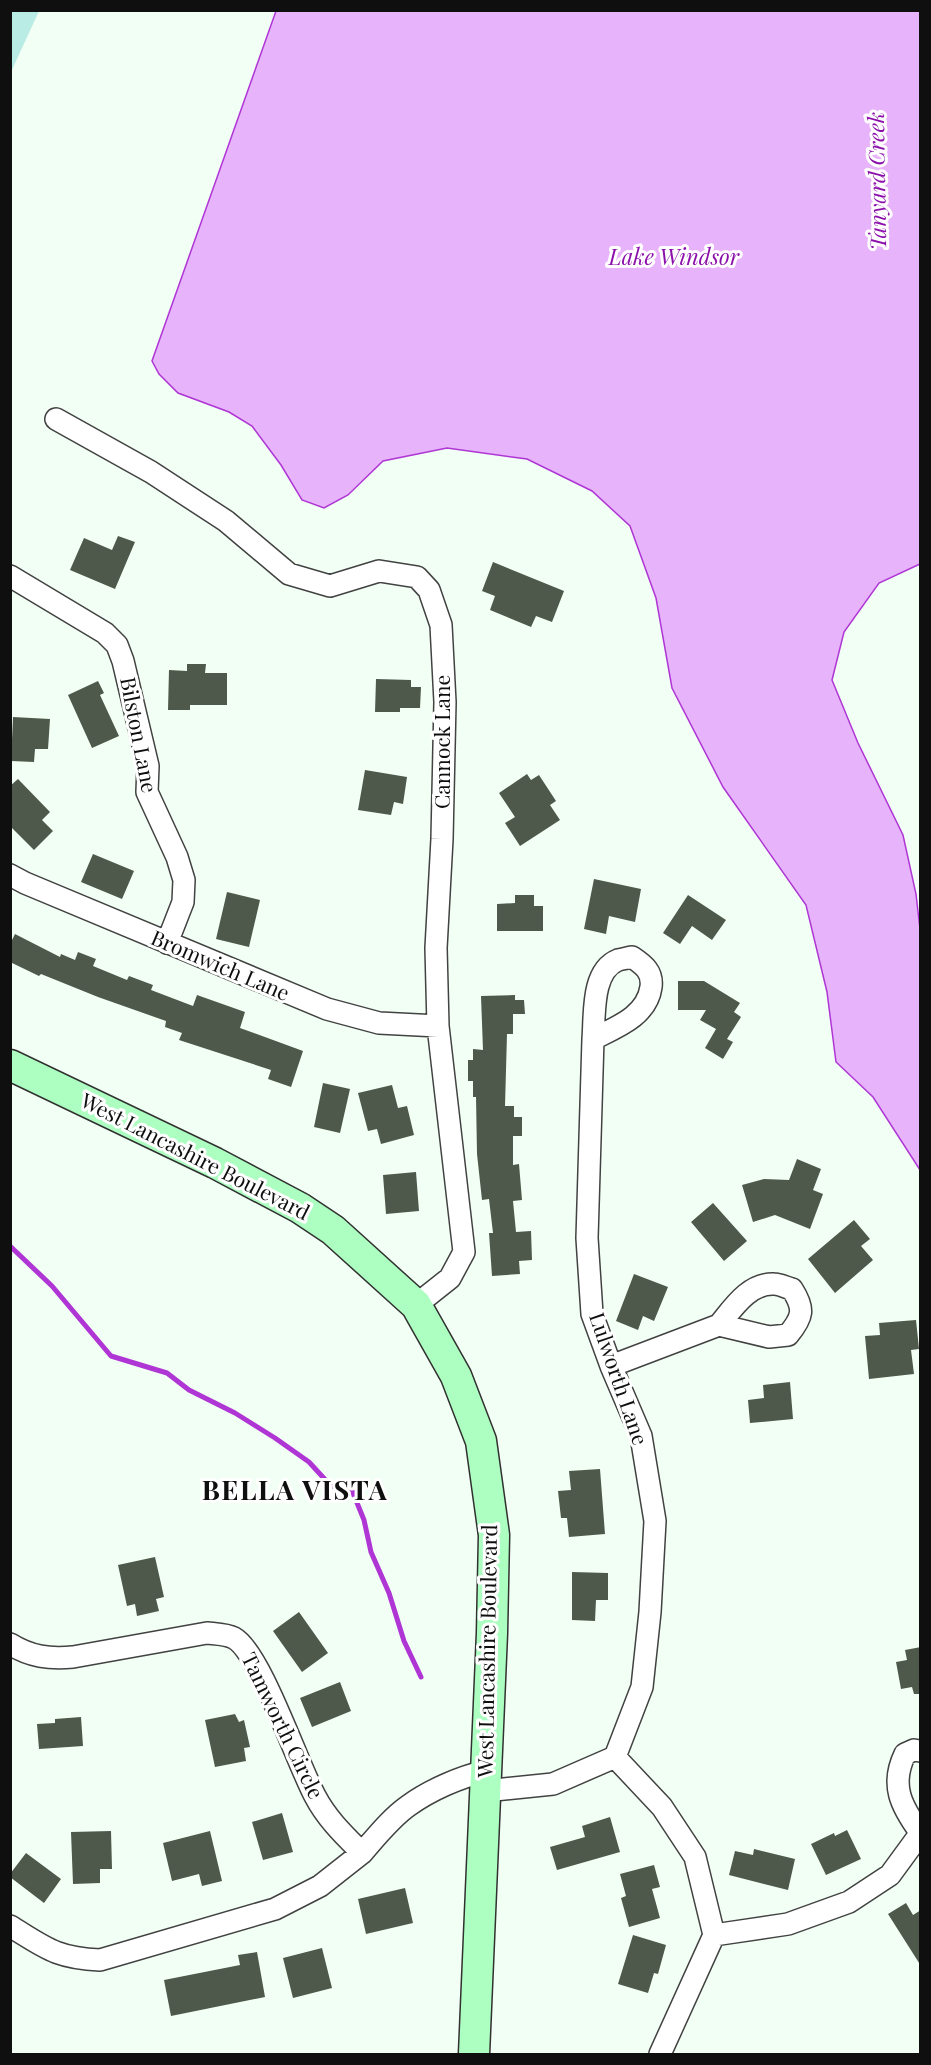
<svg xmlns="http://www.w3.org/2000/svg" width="931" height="2065" viewBox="0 0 931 2065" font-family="'Playfair Display',serif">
<rect width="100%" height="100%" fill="#f2fff4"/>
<!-- green -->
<path fill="#b8ece4" d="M11 10 39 11 11 72 10 11Z"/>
<!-- water -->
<path fill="#e7b3fa" stroke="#af36d5" stroke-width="1.5" d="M276 11H920V564L879 583 844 632 832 680 858 743 903 835 916 894 920 929V1170L873 1097 836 1062 827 992 806 905 723 787 672 688 656 598 630 526 592 491 527 459 447 448 383 461 348 495 324 508 302 500 281 465 252 426 229 412 178 393 159 374 152 361Z"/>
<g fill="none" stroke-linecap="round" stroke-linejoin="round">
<!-- stream -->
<path stroke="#af36d5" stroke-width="5" d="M10 1246 52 1286 111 1356 167 1373 189 1390 235 1413 275 1438 309 1462 331 1486 351 1488 364 1520 371 1552 389 1593 404 1641 421 1677"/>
</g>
<!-- building -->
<path fill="#4e594b" d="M118 536 135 542 115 589 70 570 84 538 112 550Z
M493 562 564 591 552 622 536 616 531 627 490 610 495 596 482 591Z
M187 664H206L205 673H227V705H190V710H168L169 670 187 671Z
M376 679 411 680V687H421L420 708H400V712H375Z
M98 681 104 693 100 695 119 736 92 748 68 695Z
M13 717 50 719 48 749H35L34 762 11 761Z
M365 770 407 777 403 804 394 802 391 815 358 810Z
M527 774 531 780 539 775 556 801 550 805 560 820 520 846 505 823 515 817 499 793Z
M18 779 50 812 42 820 53 831 34 850 10 826V786Z
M93 854 134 871 122 899 81 882Z
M594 879 641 889 635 922 609 916 606 934 584 929Z
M227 892 260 900 249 947 216 939Z
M515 895H534V906H543V931H497V904L515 903Z
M688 895 726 920 712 940 692 926 680 944 663 933Z
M15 934 60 957 61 954 75 960 78 952 96 959 93 966 127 980 129 976 153 985 151 990 193 1006 197 995 245 1012 240 1028 303 1051 291 1087 268 1079 271 1070 179 1040 182 1033 165 1027 166 1021 98 997 41 974 39 976 10 962V944Z
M678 981H704L740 1003 734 1012 741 1017 727 1039 733 1042 723 1059 705 1048 716 1029 700 1020 706 1010H678Z
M515 995V1000H524L525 1014H513V1034H507L505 1106H514V1117H522V1136H513V1165L519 1164 522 1200 513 1201 516 1232 531 1231 532 1260 519 1261 520 1274 492 1276 489 1233H493L489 1199 482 1200 477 1154 476 1097H473V1081H468V1060H473V1049L483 1050 481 996Z
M323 1083 350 1089 340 1133 314 1127Z
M392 1085 398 1108 407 1106 414 1135 381 1144 377 1129 368 1131 358 1093Z
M797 1159 821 1169 813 1190 823 1194 810 1229 775 1215 753 1222 742 1185 764 1179 789 1180Z
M416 1172 419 1211 386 1214 383 1175Z
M713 1203 747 1241 724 1261 691 1222Z
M854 1220 870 1239 861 1246 873 1260 835 1293 808 1259Z
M634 1274 668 1287 654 1321 643 1316 638 1330 616 1321Z
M916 1320 919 1349 911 1350 914 1374 869 1379 865 1336 880 1335 879 1323Z
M790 1382 793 1419 750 1423 748 1400 764 1398 763 1385Z
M600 1469 605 1534 569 1537 567 1518H561L558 1491 571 1490 569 1471Z
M155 1557 164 1597 156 1599 159 1611 137 1616 135 1604 127 1606 118 1565Z
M572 1572 608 1573V1600H596L595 1621 572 1620Z
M299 1612 328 1653 302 1672 273 1631Z
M921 1647V1694H914L912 1687 901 1689 896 1662 907 1660 905 1650Z
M340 1682 351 1711 312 1727 300 1698Z
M235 1714 239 1722 244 1720 250 1747 244 1748 246 1761 215 1767 205 1720Z
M81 1717 83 1746 39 1749 37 1724 55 1723V1719Z
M282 1813 293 1852 263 1860 252 1822Z
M610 1817 620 1852 557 1870 550 1847 585 1837 582 1826Z
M847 1830 861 1859 826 1875 811 1844 834 1833 835 1836Z
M111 1831 112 1869H100V1883L73 1884 71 1832Z
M210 1831 222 1881 202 1886 199 1874 172 1881 163 1843Z
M754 1849 795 1859 788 1890 729 1875 735 1851 753 1855Z
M26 1853 61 1879 44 1903 10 1877V1874Z
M654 1865 660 1887 652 1889 660 1918 629 1927 621 1898 626 1896 620 1874Z
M405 1888 413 1923 366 1934 358 1899Z
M906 1903 913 1915 921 1910V1966L888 1914Z
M633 1935 666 1945 658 1974 654 1973 648 1993 618 1984Z
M322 1948 332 1988 293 1998 283 1958Z
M257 1952 265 1997 171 2016 164 1980 240 1965 238 1955Z"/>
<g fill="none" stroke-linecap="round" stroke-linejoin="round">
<!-- minor casing -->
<g stroke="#424242" stroke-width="24">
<path id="minor" d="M56 419 151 472 226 521 289 574 330 586 379 571 417 577 429 590 441 625 445 702 442 839 436 948 438 1026 464 1252 450 1278 416 1305
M10 576 105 633 117 645 123 661 148 766 147 792 177 857 184 880 183 902 167 943
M10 875 25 883 327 1009 379 1023 438 1026
M611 1366 719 1325 769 1337 788 1335C803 1317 805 1309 792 1289 787 1288 780 1284 774 1284 749 1283 733 1308 719 1325
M10 1644C31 1657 49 1659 73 1657L207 1633C216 1634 226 1634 234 1638 260 1652 298 1765 315 1796 327 1819 344 1835 362 1853L320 1886 275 1909 100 1960C56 1958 46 1948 10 1926
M920 1751 914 1750 905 1754C890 1785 901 1806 920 1832
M615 1757 662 1807 695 1857 714 1935 660 2054
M485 1791 553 1784 615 1757 642 1687 650 1612 655 1521 641 1436 611 1366 592 1314 587 1238 593 1039C617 1027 647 1016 651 987 653 972 644 965 632 957 628 958 622 959 618 960 591 971 595 1015 593 1039
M362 1853C376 1837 391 1818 408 1806 430 1790 460 1777 486 1771
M714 1935 788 1924 849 1902 890 1875 920 1834"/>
</g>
<!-- secondary casing -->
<g stroke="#313131" stroke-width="33">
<path id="secondary" d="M10 1065 215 1163 300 1208 333 1230 416 1305 456 1376 481 1441 494 1535 492 1633 474 2054"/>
</g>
<!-- minor -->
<use href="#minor" stroke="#fff" stroke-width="21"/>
<!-- secondary -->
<use href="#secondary" stroke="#adffc1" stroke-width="30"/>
</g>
<g text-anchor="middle" stroke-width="6" stroke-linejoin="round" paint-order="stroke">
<!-- street labels -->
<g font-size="21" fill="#0f0f0f" stroke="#fff">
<text transform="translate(138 735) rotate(79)" y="7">Bilston Lane</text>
<text transform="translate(443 742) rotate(-90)" y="7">Cannock Lane</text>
<text transform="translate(220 966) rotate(23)" y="7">Bromwich Lane</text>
<text transform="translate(195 1157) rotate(27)" y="7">West Lancashire Boulevard</text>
<text transform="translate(618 1379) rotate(71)" y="7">Lulworth Lane</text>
<text transform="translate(488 1651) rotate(-89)" y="7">West Lancashire Boulevard</text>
<text transform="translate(282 1726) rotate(64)" y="7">Tamworth Circle</text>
</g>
<!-- water labels -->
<g font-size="22" font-style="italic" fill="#8b10aa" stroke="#fff">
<text transform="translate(877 181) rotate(-91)" y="8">Tanyard Creek</text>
<text x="674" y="265">Lake Windsor</text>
</g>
<!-- district labels -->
<g font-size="27" font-weight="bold" letter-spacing="1.5" fill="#0f0f0f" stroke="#fff">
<text x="295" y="1500">BELLA VISTA</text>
</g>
</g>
<!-- border -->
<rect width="931" height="2065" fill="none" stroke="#0f0f0f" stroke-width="24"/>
</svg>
